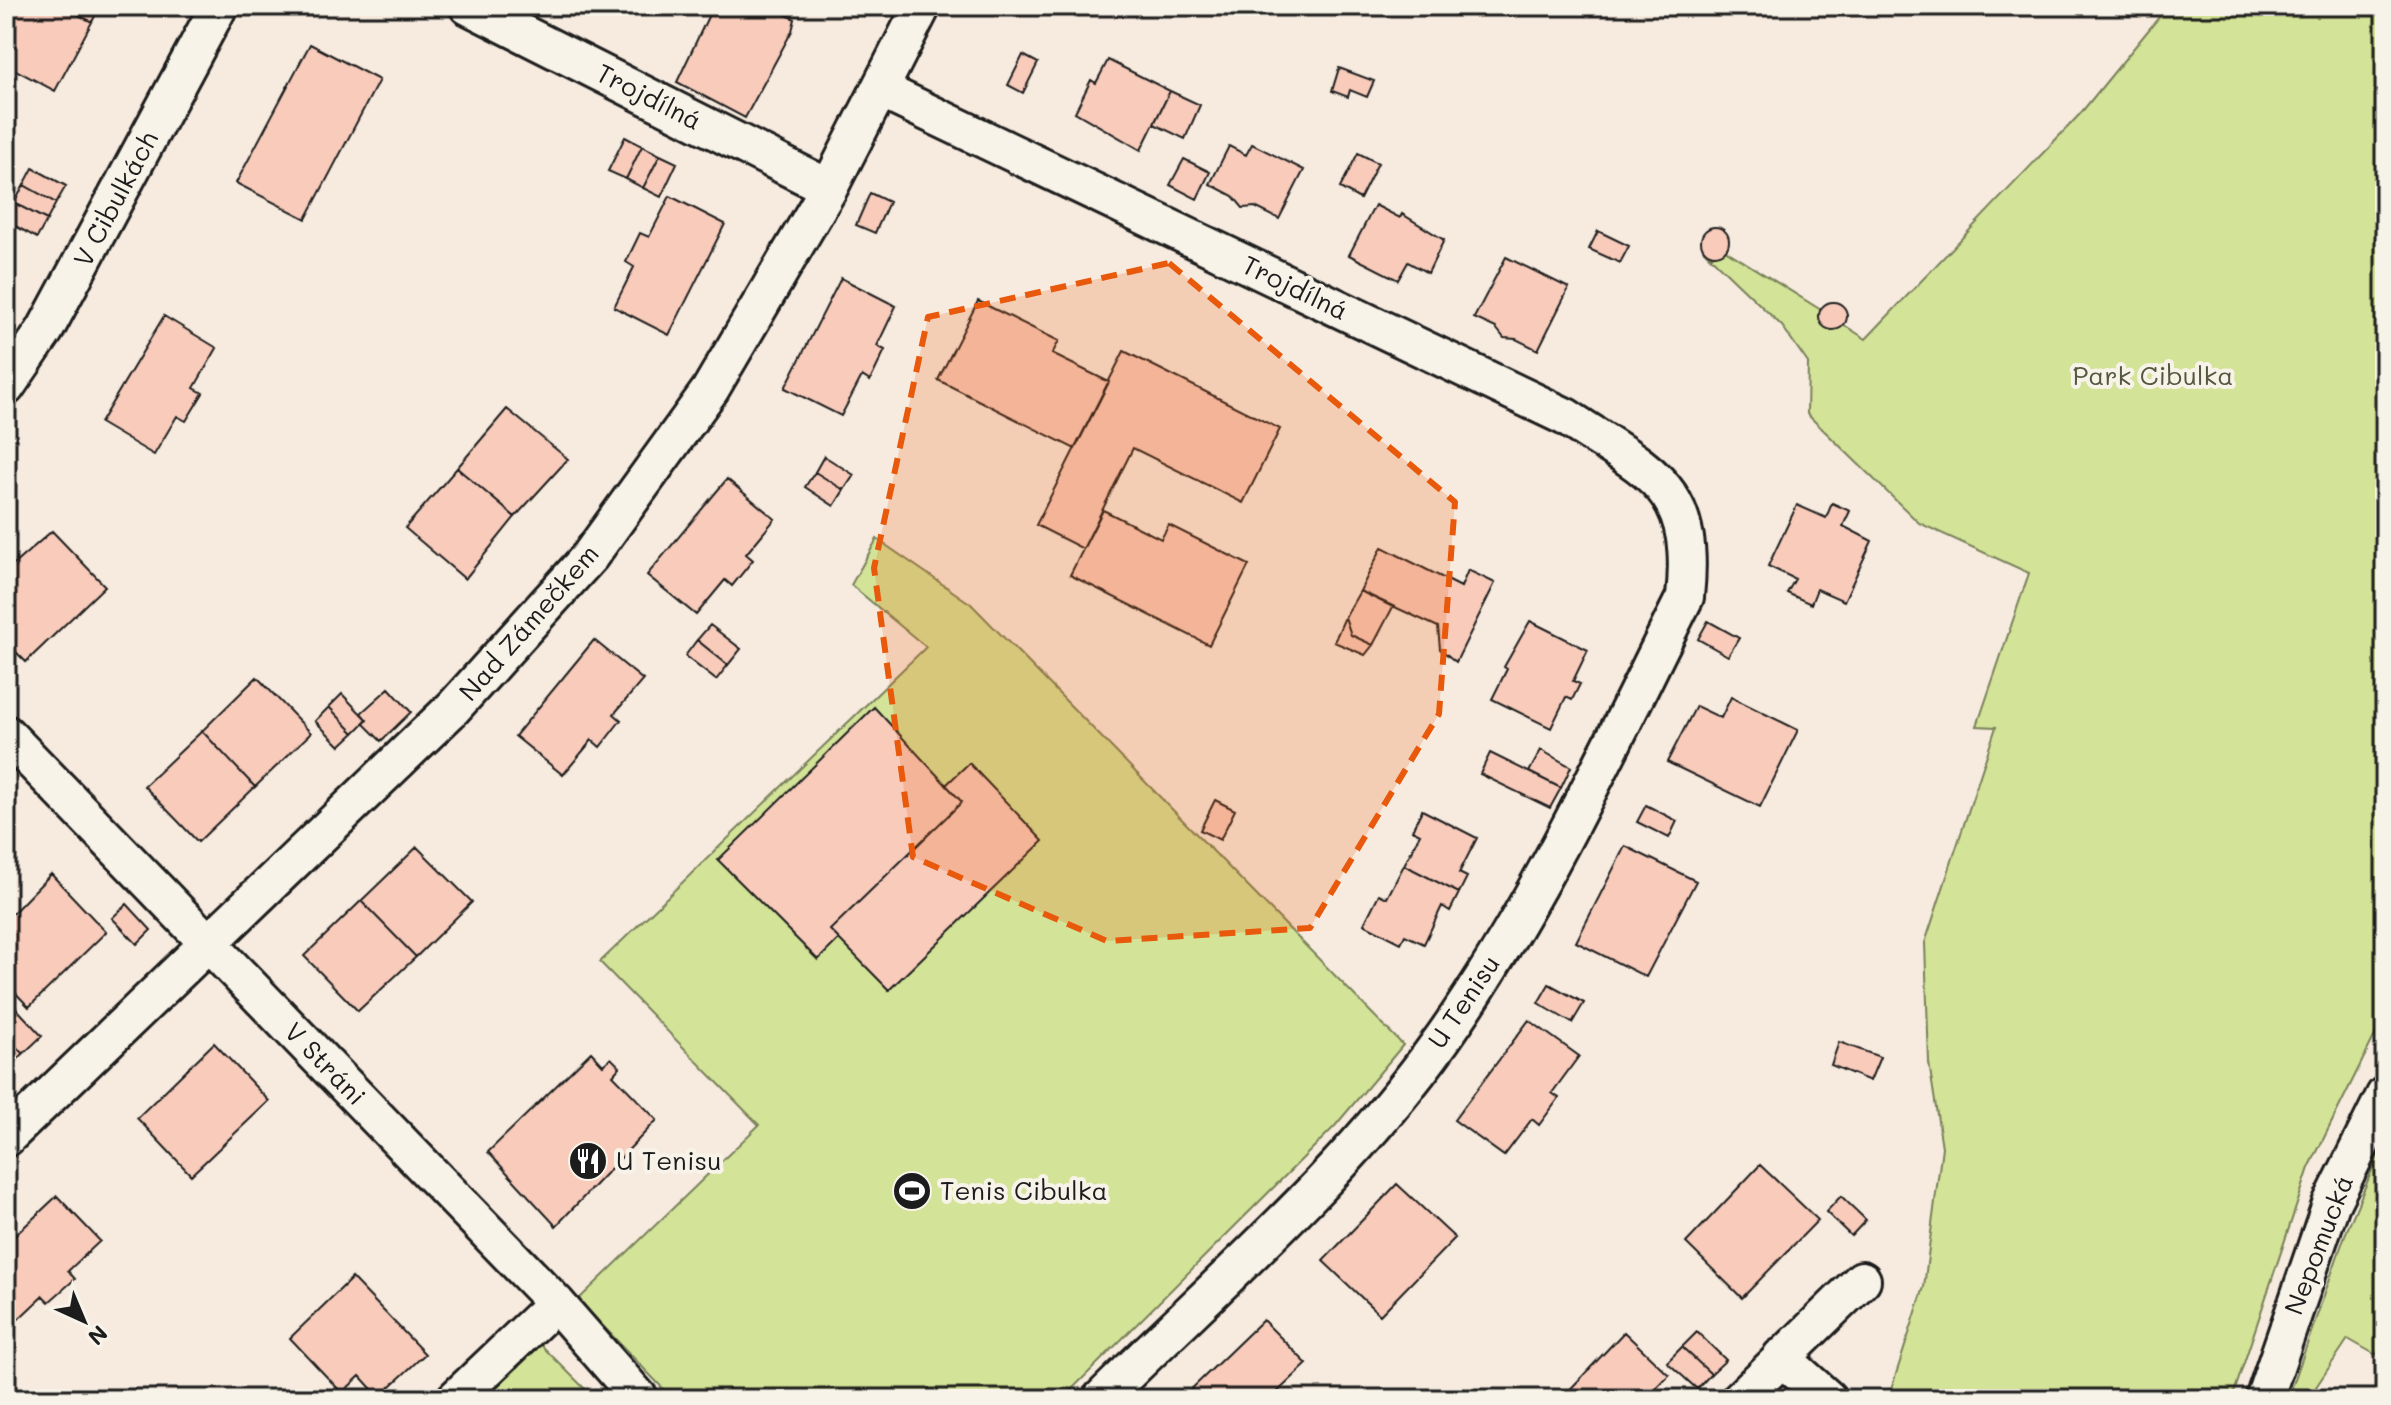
<svg xmlns="http://www.w3.org/2000/svg" width="2391" height="1405" viewBox="0 0 2391 1405" font-family="Mali,sans-serif">
<rect width="100%" height="100%" fill="#f7ebdf"/>
<filter id="ink" filterUnits="userSpaceOnUse"><feTurbulence type="fractalNoise" baseFrequency=".0125" numOctaves="2"/><feDisplacementMap in="SourceGraphic" scale="16" xChannelSelector="R" yChannelSelector="G"/><feConvolveMatrix kernelMatrix="1 2 1 2 8 2 1 2 1" color-interpolation-filters="sRGB"/></filter>
<g filter="url(#ink)">
<!-- green -->
<path fill="#d3e397" stroke="#78805a" stroke-width="2" d="M2168 6H2385V1015L2309 1168 2232 1399H1888L1924 1287 1942 1147 1929 1063 1925 943 1996 727 1977 726 2029 573 1919 523 1807 414 1808 363 1782 326 1703 250 1712 256 1725 250 1821 310 1822 325 1831 330 1844 325 1866 339 2080 114Z
M877 539 971 604 1403 1045 1335 1126 1062 1399H673L578 1300 759 1125 600 962 926 647 851 585Z
M2385 1139V1339L2376 1355 2348 1339 2308 1399H2288L2345 1235Z
M536 1340 595 1399H477Z"/>
<!-- building -->
<path fill="#f8cbbb" stroke="#1c1c1c" stroke-width="2" d="M12 6H62L92 22 55 91 6 65V17Z
M62 6H100L92 22Z
M713 6H769L795 19 792 31 745 118 677 82Z
M310 44 379 80 306 219 236 183Z
M1023 55 1038 63 1023 93 1008 85Z
M1108 60 1170 91 1141 150 1075 112 1091 80 1096 83Z
M1339 68 1374 81 1367 97 1350 90 1348 97 1332 91Z
M1170 91 1200 105 1185 139 1154 124Z
M625 137 642 146 626 179 608 171Z
M1252 144 1304 170 1279 219 1255 207 1243 208 1233 196 1210 184 1229 146 1246 155Z
M642 146 660 155 643 188 626 179Z
M1358 153 1378 163 1360 199 1340 188Z
M660 155 677 163 661 197 643 188Z
M1184 159 1210 172 1197 199 1170 185Z
M33 168 66 186 56 203 24 185Z
M24 185 56 203 47 220 14 203Z
M870 193 889 202 875 233 856 225Z
M670 196 725 224 669 335 614 307 634 267 626 262 640 233 649 237Z
M14 203 47 220 37 238 6 221Z
M1375 205 1400 218 1402 214 1444 240 1428 273 1408 262 1398 280 1349 255Z
M1701 241a14 14 0 1 1 28 0a14 14 0 1 1-28 0Z
M1598 231 1629 246 1620 263 1589 249Z
M1506 257 1569 288 1538 350 1516 339 1504 338 1496 328 1474 318Z
M841 278 896 306 877 346 885 350 870 381 862 376 841 416 785 388Z
M978 301 1059 341 1052 354 1109 382 1075 449 938 380Z
M1819 316a14 14 0 1 1 28 0a14 14 0 1 1-28 0Z
M164 316 217 348 194 388 203 393 186 421 177 416 154 455 100 423Z
M1124 351 1280 429 1243 503 1133 448 1083 549 1036 525Z
M507 409 568 459 515 517 457 468Z
M824 456 854 475 844 490 815 472Z
M457 468 515 517 465 579 405 528Z
M815 472 844 490 834 506 805 487Z
M727 479 775 519 746 554 753 560 732 586 725 580 696 615 647 575Z
M1832 503 1850 511 1843 526 1872 541 1844 601 1817 589 1811 604 1787 593 1795 579 1768 566 1797 505 1826 518Z
M1103 510 1161 539 1169 525 1249 565 1209 645 1070 575Z
M52 531 105 586 26 662 6 642V571Z
M1382 547 1461 587 1468 570 1495 583 1456 662 1440 649 1438 627 1360 591Z
M1360 591 1393 607 1373 645 1351 635 1345 617Z
M1345 617 1351 635 1373 645 1365 655 1334 642Z
M1530 621 1588 650 1573 681 1580 684 1572 700 1566 697 1551 728 1492 699 1507 669 1504 667Z
M1708 621 1739 638 1728 656 1698 639Z
M710 625 741 649 728 665 697 640Z
M594 640 643 680 614 714 621 720 600 747 592 740 563 775 515 736Z
M697 640 728 665 716 680 685 656Z
M257 677 311 733 255 787 202 731Z
M389 688 411 712 381 741 364 724 367 720 361 713Z
M342 694 367 720 354 733 329 707Z
M1731 697 1798 730 1760 807 1667 762 1696 706 1721 718Z
M329 707 354 733 340 746 315 721Z
M874 707 962 802 830 930 839 939 818 960 718 860Z
M202 731 255 787 198 842 144 786Z
M1541 750 1571 767 1561 788 1529 772Z
M1490 753 1561 788 1550 808 1480 774Z
M969 763 1043 841 889 990 830 930 962 802 946 785Z
M1215 800 1235 810 1220 840 1200 830Z
M1646 805 1677 821 1669 838 1637 822Z
M1422 810 1477 838 1459 873 1467 877 1459 893 1404 865 1420 834 1412 830Z
M1625 846 1696 881 1646 977 1576 942Z
M417 847 472 902 416 957 361 901Z
M1404 865 1459 893 1450 911 1442 906 1424 944 1405 935 1401 943 1364 924 1379 894 1387 898Z
M51 874 106 932 29 1007 6 983V920Z
M361 901 416 957 358 1011 304 956Z
M127 904 151 930 137 944 112 918Z
M1549 984 1584 1003 1572 1023 1538 1003Z
M16 1008 42 1036 23 1054 6 1036V1018Z
M1529 1020 1579 1056 1552 1093 1559 1098 1539 1125 1532 1119 1504 1156 1454 1120Z
M6 1036 23 1054 9 1068 6 1065Z
M1839 1042 1880 1057 1870 1081 1831 1065Z
M214 1043 269 1101 191 1175 137 1118Z
M591 1052 603 1065 611 1058 620 1067 613 1075 657 1120 556 1226 488 1152Z
M1760 1165 1818 1220 1742 1298 1686 1243Z
M1397 1184 1455 1238 1380 1315 1323 1261Z
M57 1196 100 1241 68 1271 75 1279 49 1302 43 1296 11 1326 6 1322V1244Z
M1841 1196 1866 1220 1851 1236 1826 1212Z
M352 1278 425 1354 379 1397 360 1376 342 1393 290 1338Z
M1263 1320 1307 1364 1274 1395 1278 1399H1181Z
M1624 1332 1669 1375 1646 1399H1561Z
M1697 1332 1726 1360 1711 1374 1682 1347Z
M1682 1347 1711 1374 1697 1389 1667 1362Z"/>
<g fill="none" stroke-linecap="round" stroke-linejoin="round">
<!-- minor casing -->
<g stroke="#1c1c1c" stroke-width="42">
<path id="minor" d="M468 6 829 188
M881 90 1566 417C1650 473 1697 484 1685 597 1610 746 1540 901 1443 1038 1348 1172 1218 1283 1101 1399
M6 387 45 330 219 6
M6 734 556 1303 640 1399
M6 1138 453 708 590 556 710 390 829 188 922 6
M1781 1357 1828 1399
M455 1399 556 1303
M1740 1399 1862 1280
M2264 1399 2331 1204 2385 1095"/>
</g>
<!-- minor -->
<use href="#minor" stroke="#f7f3e8" stroke-width="36"/>
</g>
</g>
<!-- marked area -->
<path fill="#e8590c" fill-opacity="0.2" stroke="#e8590c" stroke-width="6" stroke-dasharray="16 10" stroke-linejoin="round" d="M1169 263 1455 502 1439 714 1310 928 1107 941 913 857 874 568 928 317Z"/>
<!-- icons -->
<defs>
<g id="restaurant-disc" transform="scale(2)"><circle r="9.5" fill="#1c1c1c" stroke="#f7f3e8"/><path d="M-5-6h1v4h1v-4h1v4h1v-4h1v5L-1.5 .5V6h-2V.5L-5-1ZM5-6V6H3V1.5H1.5Q1.5-4 5-6Z" fill="#fff"/></g>
<g id="stadium-disc" transform="scale(2)"><circle r="9.5" fill="#1c1c1c" stroke="#f7f3e8"/><path d="M0-5a6.5 5 0 1 0 0 10a6.5 5 0 1 0 0-10ZM-3.5-1.8h7v3.6h-7Z" fill="#fff"/></g>
</defs>
<g fill-rule="evenodd">
<use href="#restaurant-disc" x="588" y="1161"/>
<use href="#stadium-disc" x="912" y="1191"/>
</g>
<g text-anchor="middle" stroke-width="8" stroke-linejoin="round" paint-order="stroke">
<!-- street labels -->
<g font-size="26" fill="#1c1c1c" stroke="#f7f3e8">
<text transform="translate(649 97) rotate(27)" y="9">Trojdílná</text>
<text transform="translate(116 199) rotate(-62)" y="9">V Cibulkách</text>
<text transform="translate(1295 288) rotate(26)" y="9">Trojdílná</text>
<text transform="translate(529 623) rotate(-49)" y="9">Nad Zámečkem</text>
<text transform="translate(1464 1002) rotate(-56)" y="9">U Tenisu</text>
<text transform="translate(325 1064) rotate(46)" y="9">V Stráni</text>
<text transform="translate(2319 1245) rotate(-69)" y="9">Nepomucká</text>
</g>
<!-- park labels -->
<g font-size="26" fill="#535841" stroke="#f7f3e8">
<text x="2153" y="385">Park Cibulka</text>
</g>
<!-- poi labels -->
<g font-size="26" fill="#1c1c1c" stroke="#f7f3e8" text-anchor="start">
<text x="616" y="1170">U Tenisu</text>
<text x="940" y="1200">Tenis Cibulka</text>
</g>
</g>
<!-- margin -->
<rect width="2391" height="1405" fill="none" stroke="#f7f3e8" stroke-width="32"/>
<rect x="16" y="16" width="2359" height="1373" fill="none" stroke="#1c1c1c" stroke-width="3" filter="url(#ink)"/>
<!-- north arrow -->
<g transform="translate(84 1321) rotate(136)" stroke="#f7f3e8" stroke-width="6" paint-order="stroke">
<path d="M0-6L14 30L0 20L-14 30Z" fill="#1c1c1c"/>
<text y="-12" font-size="22" font-weight="bold" text-anchor="middle" fill="#1c1c1c">N</text>
</g>
</svg>
